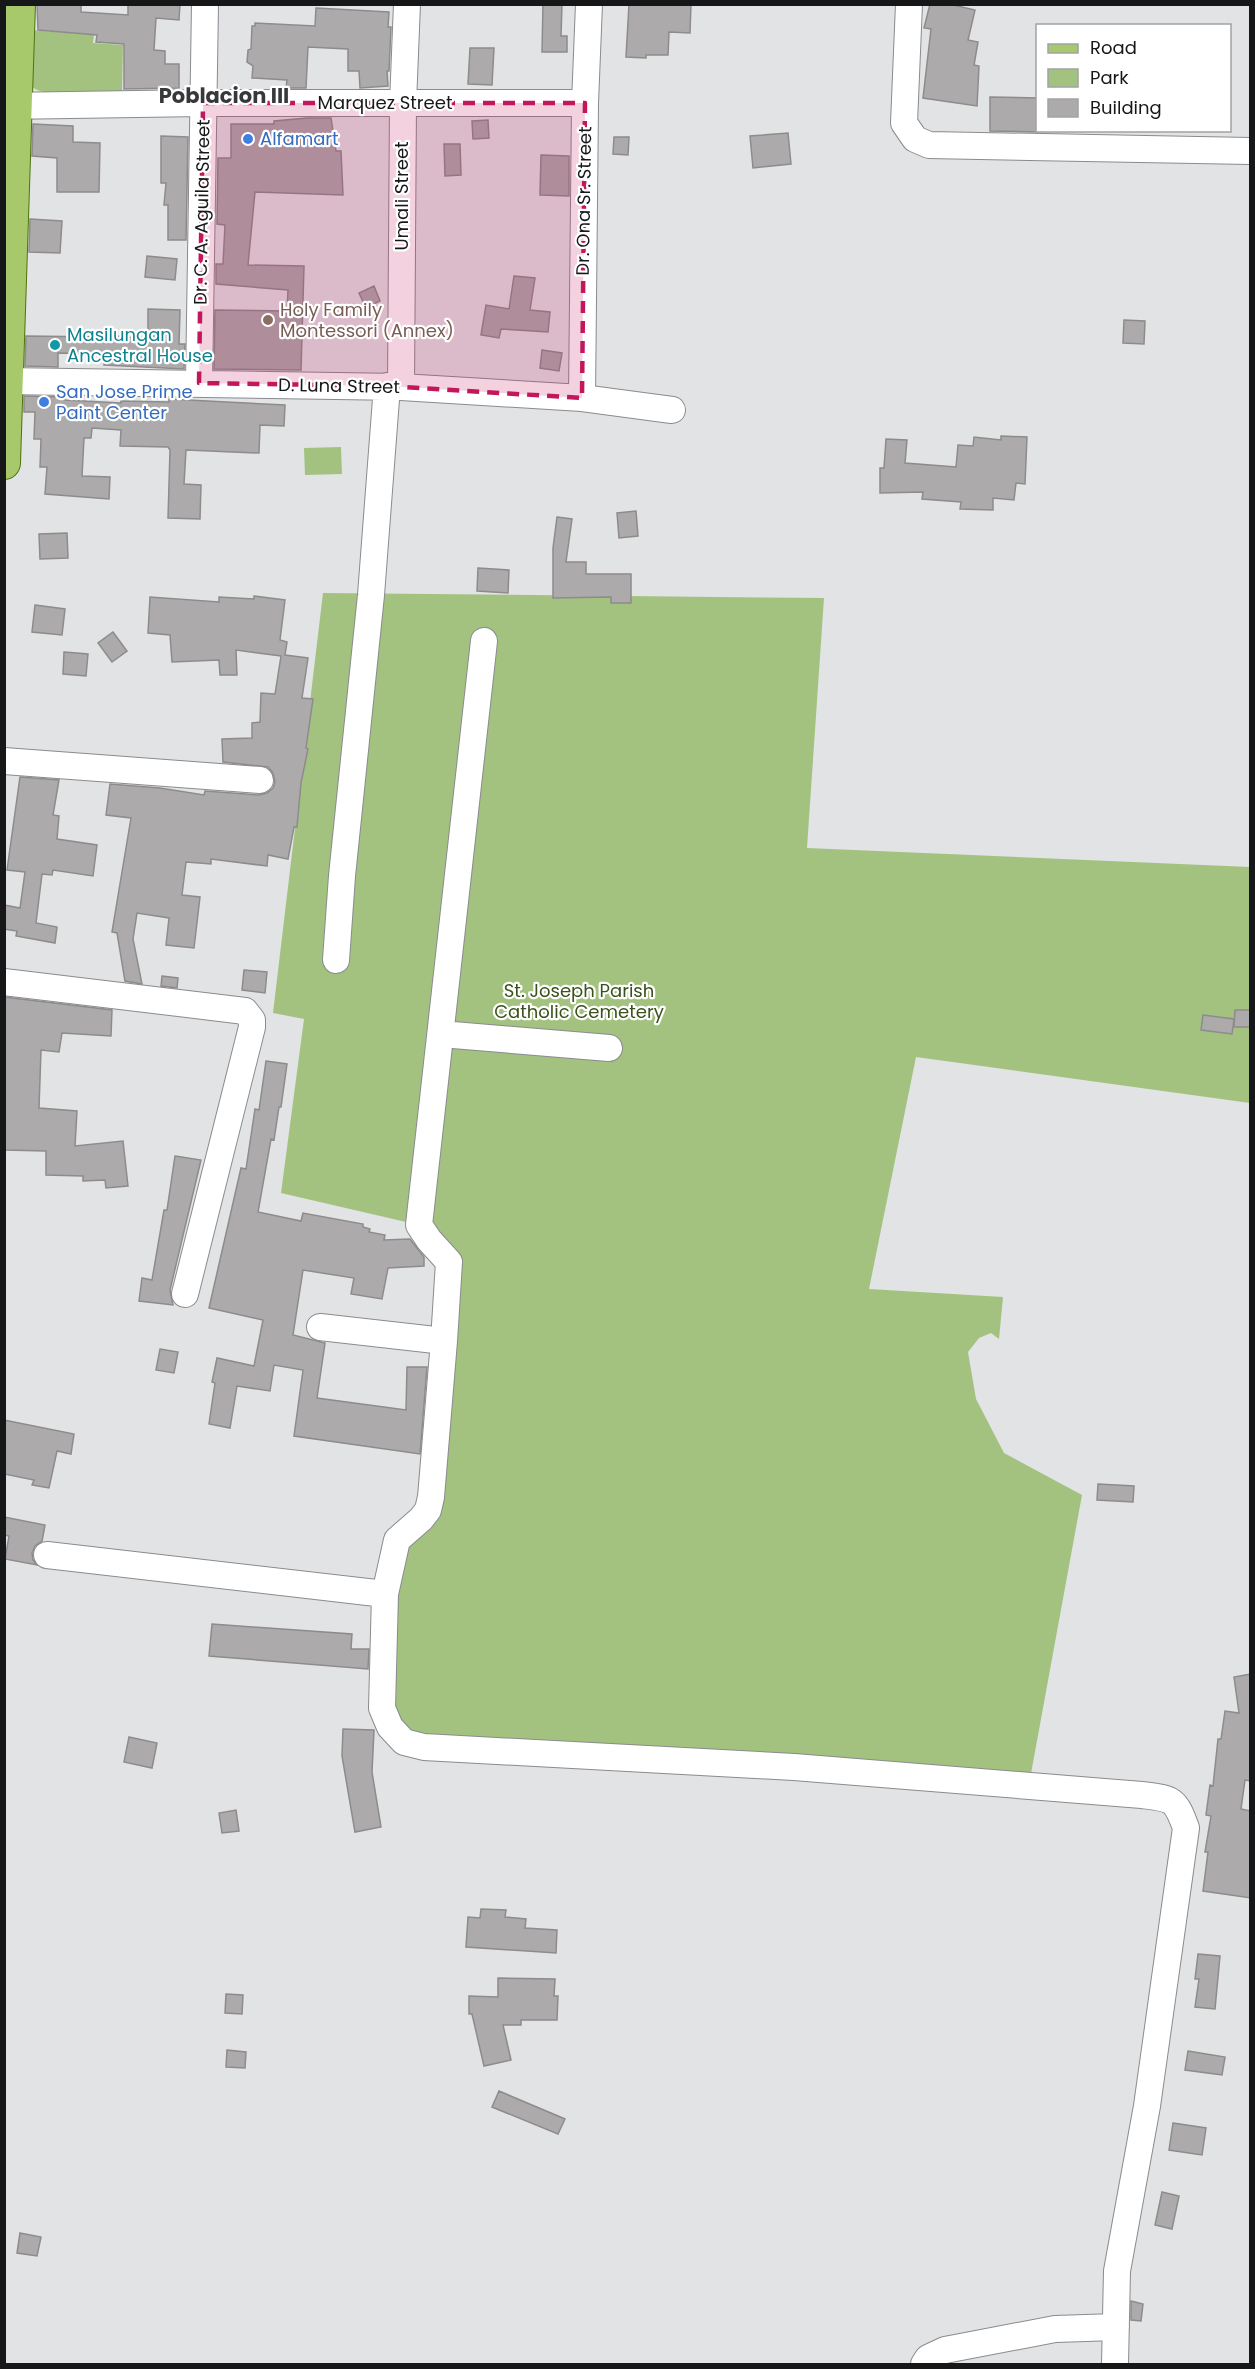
<svg xmlns="http://www.w3.org/2000/svg" width="1255" height="2369" viewBox="0 0 1255 2369" font-family="Poppins,sans-serif">
<rect width="100%" height="100%" fill="#e1e3e5"/>
<!-- green -->
<path fill="#a3c280" d="M30 30 94 35 93 43 123 45 122 93C103 93 43 99 31 86Z
M341 447 342 474 305 475 304 448Z
M323 593 824 598 807 848 1250 867V1103L916 1057 869 1289 1003 1297 999 1339 991 1333 979 1338 968 1352 976 1399 1004 1453 1082 1495 1030 1779 421 1737 399 1726 389 1708 399 1544 428 1518 454 1263 419 1225 281 1193 304 1019 273 1013Z"/>
<!-- building -->
<path fill="#acaaab" stroke="#8e8b8c" stroke-width="1.5" d="M37 4H81V12L128 15V4H180L179 20 156 18 154 50 165 51V64H179V88L124 89V44L96 42 97 35 38 30Z
M543 4H562L561 36H567V52H542Z
M629 4H691L690 33 669 32 668 55H646V58L626 57Z
M930 4H949L975 10 968 40 978 42 974 65 979 66 977 106 923 98 931 29 924 28Z
M316 8 389 12 388 27H391L389 71H387L388 86 360 88 359 71H348V49L308 47 306 88H286L287 80 252 78 253 66 247 62 248 50 251 49 252 26H255V23L315 26Z
M470 48H494L492 85 468 84Z
M990 97 1038 98V132L990 131Z
M307 118H331L336 151H341L343 195 255 192 248 265 304 266 301 370 214 369 215 310 287 311 288 290 216 284V264H223L225 225 217 224 218 158H231V124H274V121Z
M488 120 489 138 473 139 472 121Z
M33 124 73 126V142L100 143 99 192H57V158L32 156Z
M788 133 791 164 753 168 750 136Z
M161 136 188 137 186 240H168V205H164L166 183H161Z
M614 137H629L628 155 613 154Z
M444 144H460L461 175 445 176Z
M541 155 569 156V196L540 195Z
M30 219 62 221 60 253 29 252Z
M147 256 177 259 175 280 145 277Z
M514 276 535 278 530 310 550 312 548 332 501 329 499 338 481 335 486 305 509 309Z
M374 286 380 301 366 308 359 293Z
M148 309 180 310 179 344H185L184 369 104 365 105 354 58 353V367L25 366 26 336 106 337V335L148 339Z
M1124 320 1145 321 1144 344 1123 343Z
M542 350 562 353 559 371 540 368Z
M24 396 65 397V400L121 403V401L169 402V399L285 405 284 426 260 425 259 453 186 450 184 484 201 485 200 519 168 518 170 450 168 447 120 446 121 430 92 428 91 438H84L82 476 110 477 109 499 45 494 47 467H40L41 439H34L35 412H24Z
M1001 436 1027 437 1025 484 1016 483 1014 500 993 498V510L960 509 961 502 922 499 923 492 880 493V468H884L886 439 907 440 905 463 956 467 958 445 973 446 974 437 1001 440Z
M636 511 638 536 619 538 617 513Z
M557 517 572 519 566 562H586V574H631V603H611V597L553 598V548Z
M67 533 68 558 40 559 39 534Z
M478 568 509 570 508 593 477 591Z
M254 596 285 600 280 640 287 642 285 655 308 658 302 698 313 699 306 748 308 749 301 783 297 827H294L288 859 268 855 267 866 211 859V864L186 862 182 895 200 897 194 948 166 945 169 918 137 913 133 939 142 984 125 981 117 933 112 932 131 818 106 815 110 784 160 788 204 795 205 791 259 795 267 793 273 788 275 782 273 773 268 767 223 762 222 739 252 738V723L260 722 261 693 275 694 281 656 236 650 237 675H220L219 660 172 662 170 635 148 633 150 597 219 602V597L254 599Z
M35 605 65 609 62 635 32 632Z
M113 632 127 651 112 662 98 643Z
M64 652 88 654 86 676 63 674Z
M20 777 59 780 53 815 59 816 57 839 97 845 93 876 53 870 52 875 42 874 36 923 57 927 55 943 16 936 17 931 4 929V905L20 908 25 872 7 870Z
M244 970 267 972 265 993 242 990Z
M162 976 178 978 177 988 161 986Z
M4 997 112 1010 111 1036 62 1033 59 1052 41 1050 39 1108 77 1111 75 1146 123 1141 128 1186 106 1188 105 1180 83 1181V1176L46 1175V1151L4 1150Z
M1235 1010H1251V1027H1234Z
M1203 1015 1234 1019 1232 1034 1201 1030Z
M266 1061 287 1064 281 1107H279L274 1140 271 1139 258 1212 301 1221 303 1213 363 1224V1227L370 1229 369 1232 385 1235 384 1240 410 1239 424 1257V1266L388 1268 382 1299 351 1294 354 1278 303 1270 293 1335 325 1343 317 1398 406 1410 407 1367H427L420 1454 294 1436 303 1370 274 1365 270 1391 237 1386 230 1428 209 1424 215 1383 212 1382 217 1358 254 1366 263 1320 209 1308 241 1168 246 1169 255 1109 259 1110Z
M175 1156 201 1160 170 1290 173 1305 139 1301 142 1278 152 1280 164 1210H167Z
M160 1349 178 1352 174 1373 156 1370Z
M4 1420 74 1434 71 1454 57 1451 49 1488 32 1485 34 1480 4 1474Z
M1098 1484 1134 1486 1133 1502 1097 1500Z
M4 1517 45 1525 42 1541 35 1546 32 1553 33 1560 37 1565 5 1559 9 1536 4 1535Z
M212 1624 352 1634 351 1649H369L368 1669 209 1656Z
M1251 1674V1781L1245 1780 1241 1809 1251 1811V1898L1203 1891 1208 1852H1205L1211 1816 1206 1815 1210 1785 1213 1786 1218 1739H1221L1225 1711 1239 1713 1234 1677Z
M343 1729 374 1730 372 1772 381 1827 355 1832 342 1756Z
M129 1737 157 1743 152 1768 124 1762Z
M236 1810 239 1831 222 1833 219 1813Z
M481 1909 506 1910 505 1917 526 1919 525 1928 557 1930 556 1953 466 1947 468 1917 480 1918Z
M1198 1954 1220 1956 1215 2009 1195 2007 1199 1979H1195Z
M498 1978 555 1979 554 1996H558L557 2020H521V2025H503L511 2060 484 2066 472 2014H469V1996L498 1997Z
M226 1994 243 1995 242 2014 225 2013Z
M227 2050 246 2052 245 2068 226 2067Z
M1188 2051 1225 2057 1222 2075 1185 2070Z
M499 2091 565 2119 558 2134 492 2107Z
M1173 2123 1206 2128 1202 2155 1169 2150Z
M1162 2192 1179 2196 1172 2229 1155 2225Z
M20 2233 41 2237 37 2256 17 2253Z
M1131 2301 1143 2304 1141 2321 1131 2320Z"/>
<g fill="none" stroke-linecap="round" stroke-linejoin="round">
<!-- minor casing -->
<g stroke="#8a8b8e" stroke-width="28">
<path id="minor" d="M909 4 904 123 915 139 929 145 1250 151
M4 106 203 103H585
M4 381 401 387 582 398 672 410
M199 383 205 4
M401 387 403 103 407 4
M582 398 585 103 589 4
M4 761 260 780
M336 960 342 876 371 595 387 386
M4 982 245 1011 252 1020V1027L185 1294
M441 1034 609 1048
M320 1327 444 1341 431 1497 428 1510 421 1519 397 1540 385 1594 382 1708 390 1727 404 1742 424 1747 794 1767 1142 1795C1173 1799 1175 1798 1186 1828L1147 2106 1117 2271 1115 2364
M444 1341 449 1262 429 1240 419 1225 484 641
M47 1555 385 1594
M924 2364 928 2358 945 2350 1055 2329 1116 2327"/>
</g>
<!-- major casing -->
<g stroke="#4f730e" stroke-width="34">
<path id="major" d="M4 463 19 4"/>
</g>
<!-- minor -->
<use href="#minor" stroke="#fff" stroke-width="26"/>
<!-- major -->
<use href="#major" stroke="#a7c86b" stroke-width="32"/>
</g>
<!-- marked area -->
<path fill="#c2185b" fill-opacity="0.2" stroke="#c2185b" stroke-width="4.5" stroke-dasharray="12 8" stroke-linejoin="round" d="M203 103H585L582 398 387 386 199 383Z"/>
<!-- markers -->
<g fill="#3f7fe0" stroke="#fff" stroke-width="2">
<circle cx="248" cy="139" r="6"/>
<circle cx="44" cy="402" r="6"/>
</g>
<circle fill="#8d6e63" stroke="#fff" stroke-width="2" cx="268" cy="320" r="6"/>
<circle fill="#0f9aa8" stroke="#fff" stroke-width="2" cx="55" cy="345" r="6"/>
<g text-anchor="middle" stroke-width="4.5" stroke-linejoin="round" paint-order="stroke">
<!-- street labels -->
<g font-size="18" fill="#161718" stroke="#fff">
<text x="385" y="109">Marquez Street</text>
<text transform="translate(402 196) rotate(-90)" y="6">Umali Street</text>
<text transform="translate(584 201) rotate(-89)" y="6">Dr. Ona Sr. Street</text>
<text transform="translate(202 212) rotate(-89)" y="6">Dr. C. A. Aguila Street</text>
<text transform="translate(339 386) rotate(1)" y="6">D. Luna Street</text>
</g>
<!-- shop labels -->
<g font-size="18" fill="#366cbe" stroke="#fff" text-anchor="start">
<text x="260" y="145">Alfamart</text>
<text x="56" y="398">San Jose Prime<tspan x="56" dy="21">Paint Center</tspan></text>
</g>
<!-- education labels -->
<g font-size="18" fill="#785e54" stroke="#fff" text-anchor="start">
<text x="280" y="316">Holy Family<tspan x="280" dy="21">Montessori (Annex)</tspan></text>
</g>
<!-- culture labels -->
<g font-size="18" fill="#0d838f" stroke="#fff" text-anchor="start">
<text x="67" y="341">Masilungan<tspan x="67" dy="21">Ancestral House</tspan></text>
</g>
<!-- park labels -->
<g font-size="18" fill="#3b511c" stroke="#fff">
<text x="579" y="997">St. Joseph Parish<tspan x="579" dy="21">Catholic Cemetery</tspan></text>
</g>
<!-- quarter labels -->
<g font-size="21" font-weight="bold" fill="#37383a" stroke="#fff">
<text x="224" y="103">Poblacion III</text>
</g>
</g>
<!-- border -->
<rect width="1255" height="2369" fill="none" stroke="#161718" stroke-width="12"/>
<!-- legend -->
<rect x="1036" y="24" width="195" height="108" fill="#ffffff" stroke="#a2a2a3" stroke-width="1.5"/>
<rect x="1048" y="44" width="30" height="9" fill="#a7c86b" stroke="#a2a2a3" stroke-width="1.5"/>
<text x="1090" y="54" font-size="18" fill="#161718">Road</text>
<rect x="1048" y="69" width="30" height="18" fill="#a3c280" stroke="#a2a2a3" stroke-width="1.5"/>
<text x="1090" y="84" font-size="18" fill="#161718">Park</text>
<rect x="1048" y="99" width="30" height="18" fill="#acaaab" stroke="#a2a2a3" stroke-width="1.5"/>
<text x="1090" y="114" font-size="18" fill="#161718">Building</text>
</svg>
